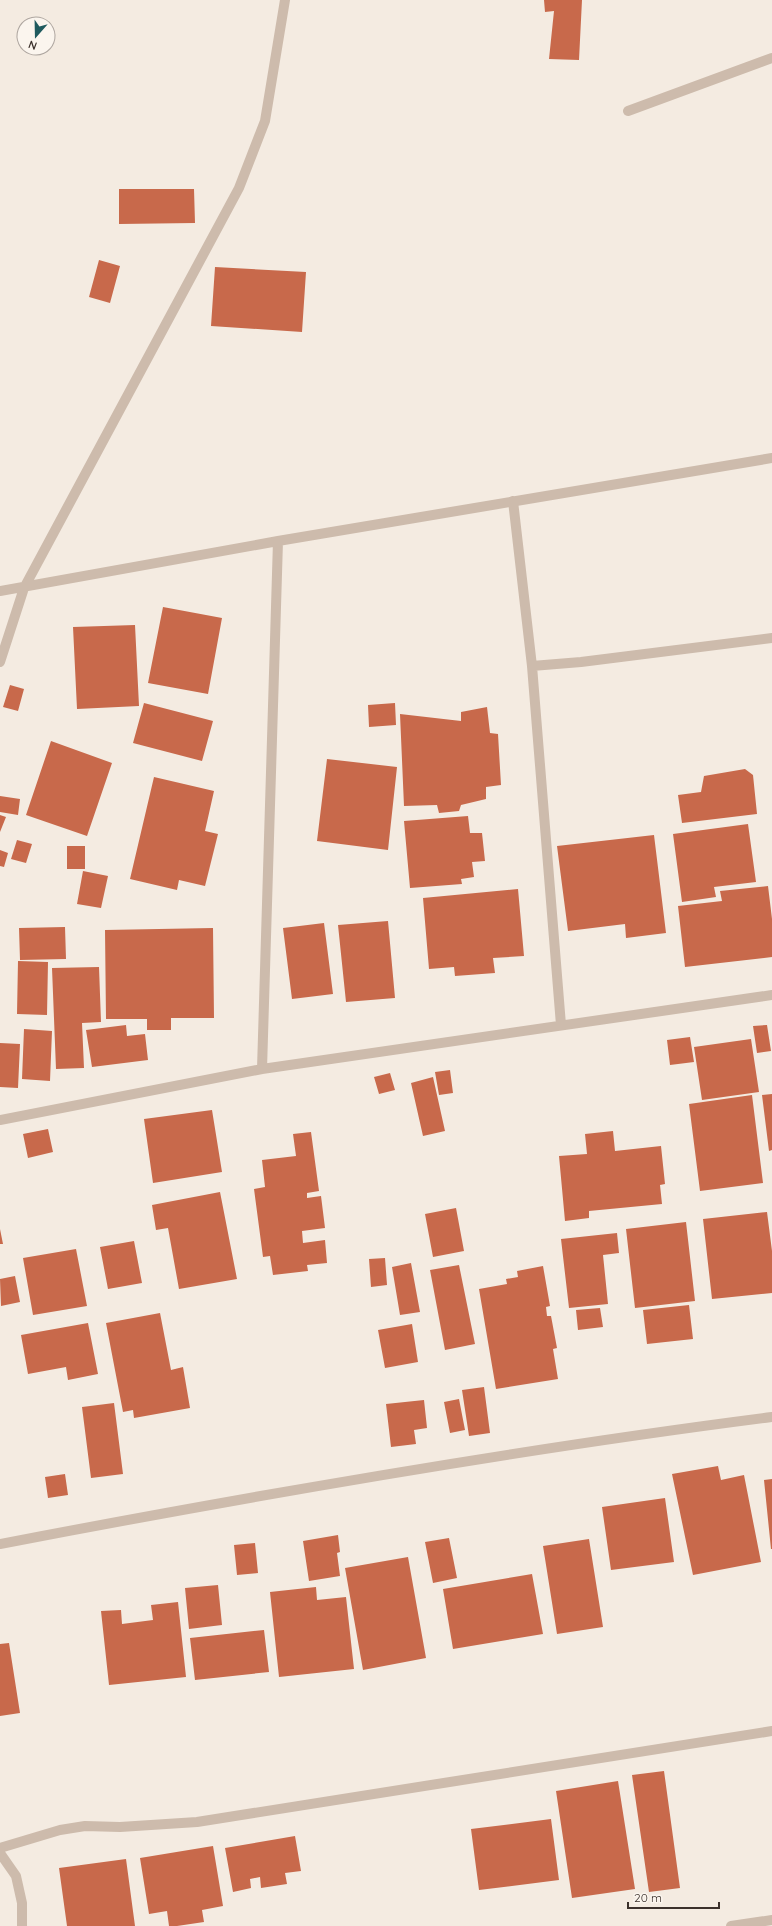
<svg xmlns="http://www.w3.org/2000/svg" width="772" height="1926" viewBox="0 0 772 1926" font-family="Quicksand,sans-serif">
<rect width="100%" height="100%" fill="#f4ebe1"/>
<!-- building -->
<path fill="#c8694b" d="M544 0H582L579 60 549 59 554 11 545 12Z
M119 189H194L195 223 119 224Z
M99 260 120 266 110 303 89 297Z
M215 267 306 272 302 332 211 326Z
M163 607 222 618 208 694 148 683Z
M135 625 139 706 77 709 73 627Z
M10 685 24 689 18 711 3 707Z
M144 703 213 721 202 761 133 743Z
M395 703 396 725 369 727 368 705Z
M487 707 490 733 498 734 501 785 486 787V799L461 805 459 811 439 813 437 805 404 806 400 714 461 721V712Z
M51 741 112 763 87 836 26 815Z
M327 759 397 767 388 850 317 841Z
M745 769 753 775 757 814 682 823 678 795 701 792 704 776Z
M154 777 214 791 205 831 218 834 205 886 179 880 177 890 130 879Z
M0 796 20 799 18 815 0 812Z
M0 815 6 817 0 832Z
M468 816 470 833H482L485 861 472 862 474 877 461 879 462 884 410 888 404 821Z
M748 824 756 882 714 887 716 897 682 902 673 834Z
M654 835 666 933 626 938 625 924 568 931 557 846Z
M17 840 32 844 26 863 11 859Z
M67 846H85V869H67Z
M0 850 8 853 4 867 0 866Z
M83 871 108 876 101 908 77 904Z
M768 886 772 919V957L685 967 678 906 722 901 720 891Z
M518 889 524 956 493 958 495 973 455 976 454 967 429 969 423 898Z
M388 921 395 998 346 1002 338 925Z
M324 923 333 994 292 999 283 928Z
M65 927 66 959 20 960 19 928Z
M213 928 214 1018H171V1030H147V1019H106L105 930Z
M18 961 48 962 47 1015 17 1014Z
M99 967 101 1022 82 1023 84 1068 56 1069 52 968Z
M126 1025 127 1036 145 1034 148 1060 92 1067 86 1030Z
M767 1025 771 1051 757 1053 753 1026Z
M24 1029 52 1031 50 1081 22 1079Z
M690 1037 694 1062 670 1065 667 1040Z
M751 1039 759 1092 702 1100 694 1047Z
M0 1043 20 1044 18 1088 0 1087Z
M450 1070 453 1093 439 1095 435 1072Z
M390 1073 395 1090 379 1094 374 1077Z
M433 1077 445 1131 423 1136 411 1083Z
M772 1094V1150L769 1151 762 1095Z
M752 1095 763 1183 700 1191 689 1104Z
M212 1110 222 1172 153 1183 144 1119Z
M48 1129 53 1152 28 1158 23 1134Z
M613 1131 615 1151 661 1146 665 1184 660 1185 662 1204 589 1211V1218L565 1221 559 1156 587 1154 585 1134Z
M311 1132 319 1191 307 1193V1198L321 1196 325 1228 302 1231 303 1243 325 1240 327 1263 307 1265 308 1271 273 1275 270 1256 263 1257 254 1189 265 1187 262 1160 296 1156 293 1134Z
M220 1192 237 1279 179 1289 168 1228 156 1230 152 1205Z
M456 1208 464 1251 433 1257 425 1214Z
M767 1212 772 1251V1293L712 1299 703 1219Z
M686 1222 695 1301 635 1308 626 1229Z
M0 1229 3 1244H0Z
M617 1233 619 1253 603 1255 608 1304 569 1308 561 1239Z
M134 1241 142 1283 108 1289 100 1247Z
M76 1249 87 1306 33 1315 23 1258Z
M385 1258 387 1285 371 1287 369 1259Z
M411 1263 420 1312 400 1315 392 1267Z
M459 1265 475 1344 445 1350 430 1270Z
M543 1266 550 1306 546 1307 547 1316H551L557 1348 553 1349 558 1379 496 1389 479 1289 507 1284 506 1279 518 1277 517 1271Z
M15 1276 20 1302 1 1306 0 1279Z
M689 1305 693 1339 647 1344 643 1310Z
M600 1308 603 1327 578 1330 576 1310Z
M160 1313 171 1370 183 1367 190 1408 134 1418 133 1410 123 1412 106 1323Z
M88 1323 98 1374 68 1380 66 1367 28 1374 21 1335Z
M412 1324 418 1362 385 1368 378 1330Z
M484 1387 490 1433 469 1436 462 1390Z
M459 1399 465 1430 450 1433 444 1402Z
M424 1400 427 1428 414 1430 416 1444 391 1447 386 1404Z
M114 1403 123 1474 91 1478 82 1407Z
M718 1466 721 1480 744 1475 761 1562 693 1575 672 1474Z
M65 1474 68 1495 48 1498 45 1477Z
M772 1479V1549H771L764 1480Z
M665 1498 674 1562 611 1570 602 1507Z
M338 1535 340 1552 337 1553 340 1576 309 1581 303 1541Z
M449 1538 457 1578 433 1583 425 1542Z
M589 1539 603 1627 557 1634 543 1546Z
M255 1543 258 1573 237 1575 234 1545Z
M408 1557 426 1658 363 1670 345 1568Z
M532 1574 543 1634 453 1649 443 1589Z
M218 1585 222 1625 189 1629 185 1588Z
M316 1587 317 1600 346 1597 354 1669 279 1677 270 1592Z
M178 1602 186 1677 109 1685 101 1611 121 1610 122 1624 153 1620 151 1605Z
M264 1630 269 1672 195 1680 190 1638Z
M9 1643 20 1713 0 1716V1644Z
M664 1771 680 1888 649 1892 632 1775Z
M618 1781 635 1889 572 1898 556 1791Z
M551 1819 559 1880 479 1890 471 1829Z
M295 1836 301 1871 285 1873 287 1884 261 1888 260 1877 250 1879 251 1888 233 1892 225 1848Z
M213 1846 223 1906 202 1910 204 1922 177 1926H169L167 1911 149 1914 140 1858Z
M126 1859 135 1926H67L59 1868Z"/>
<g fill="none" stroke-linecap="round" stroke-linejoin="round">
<!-- minor -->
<path stroke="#cdbbac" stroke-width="10" d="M628 111 772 58
M513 501 532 666 561 1025
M0 591 278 541 772 458
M0 662 24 588 239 188 265 121 285 0
M532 666 581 662 772 638
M262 1069 278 541
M0 1120 262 1069 772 995
M0 1544C256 1495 513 1450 772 1417
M0 1848 60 1830 85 1826 120 1827 197 1822 772 1731
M0 1853 16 1876 22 1903V1926
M731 1926 772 1920"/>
</g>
<!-- north arrow -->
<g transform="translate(36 36) rotate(200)"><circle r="19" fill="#fbf5ee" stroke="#aea6a0"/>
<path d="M0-3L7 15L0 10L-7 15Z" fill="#1f5a5e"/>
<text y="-6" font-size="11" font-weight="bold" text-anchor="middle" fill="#3b302b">N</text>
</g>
<!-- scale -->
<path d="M628 1902v6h91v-6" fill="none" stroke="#3b302b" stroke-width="2"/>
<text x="634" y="1902" font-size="12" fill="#3b302b" stroke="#fbf5ee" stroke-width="3" paint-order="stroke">20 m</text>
</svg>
